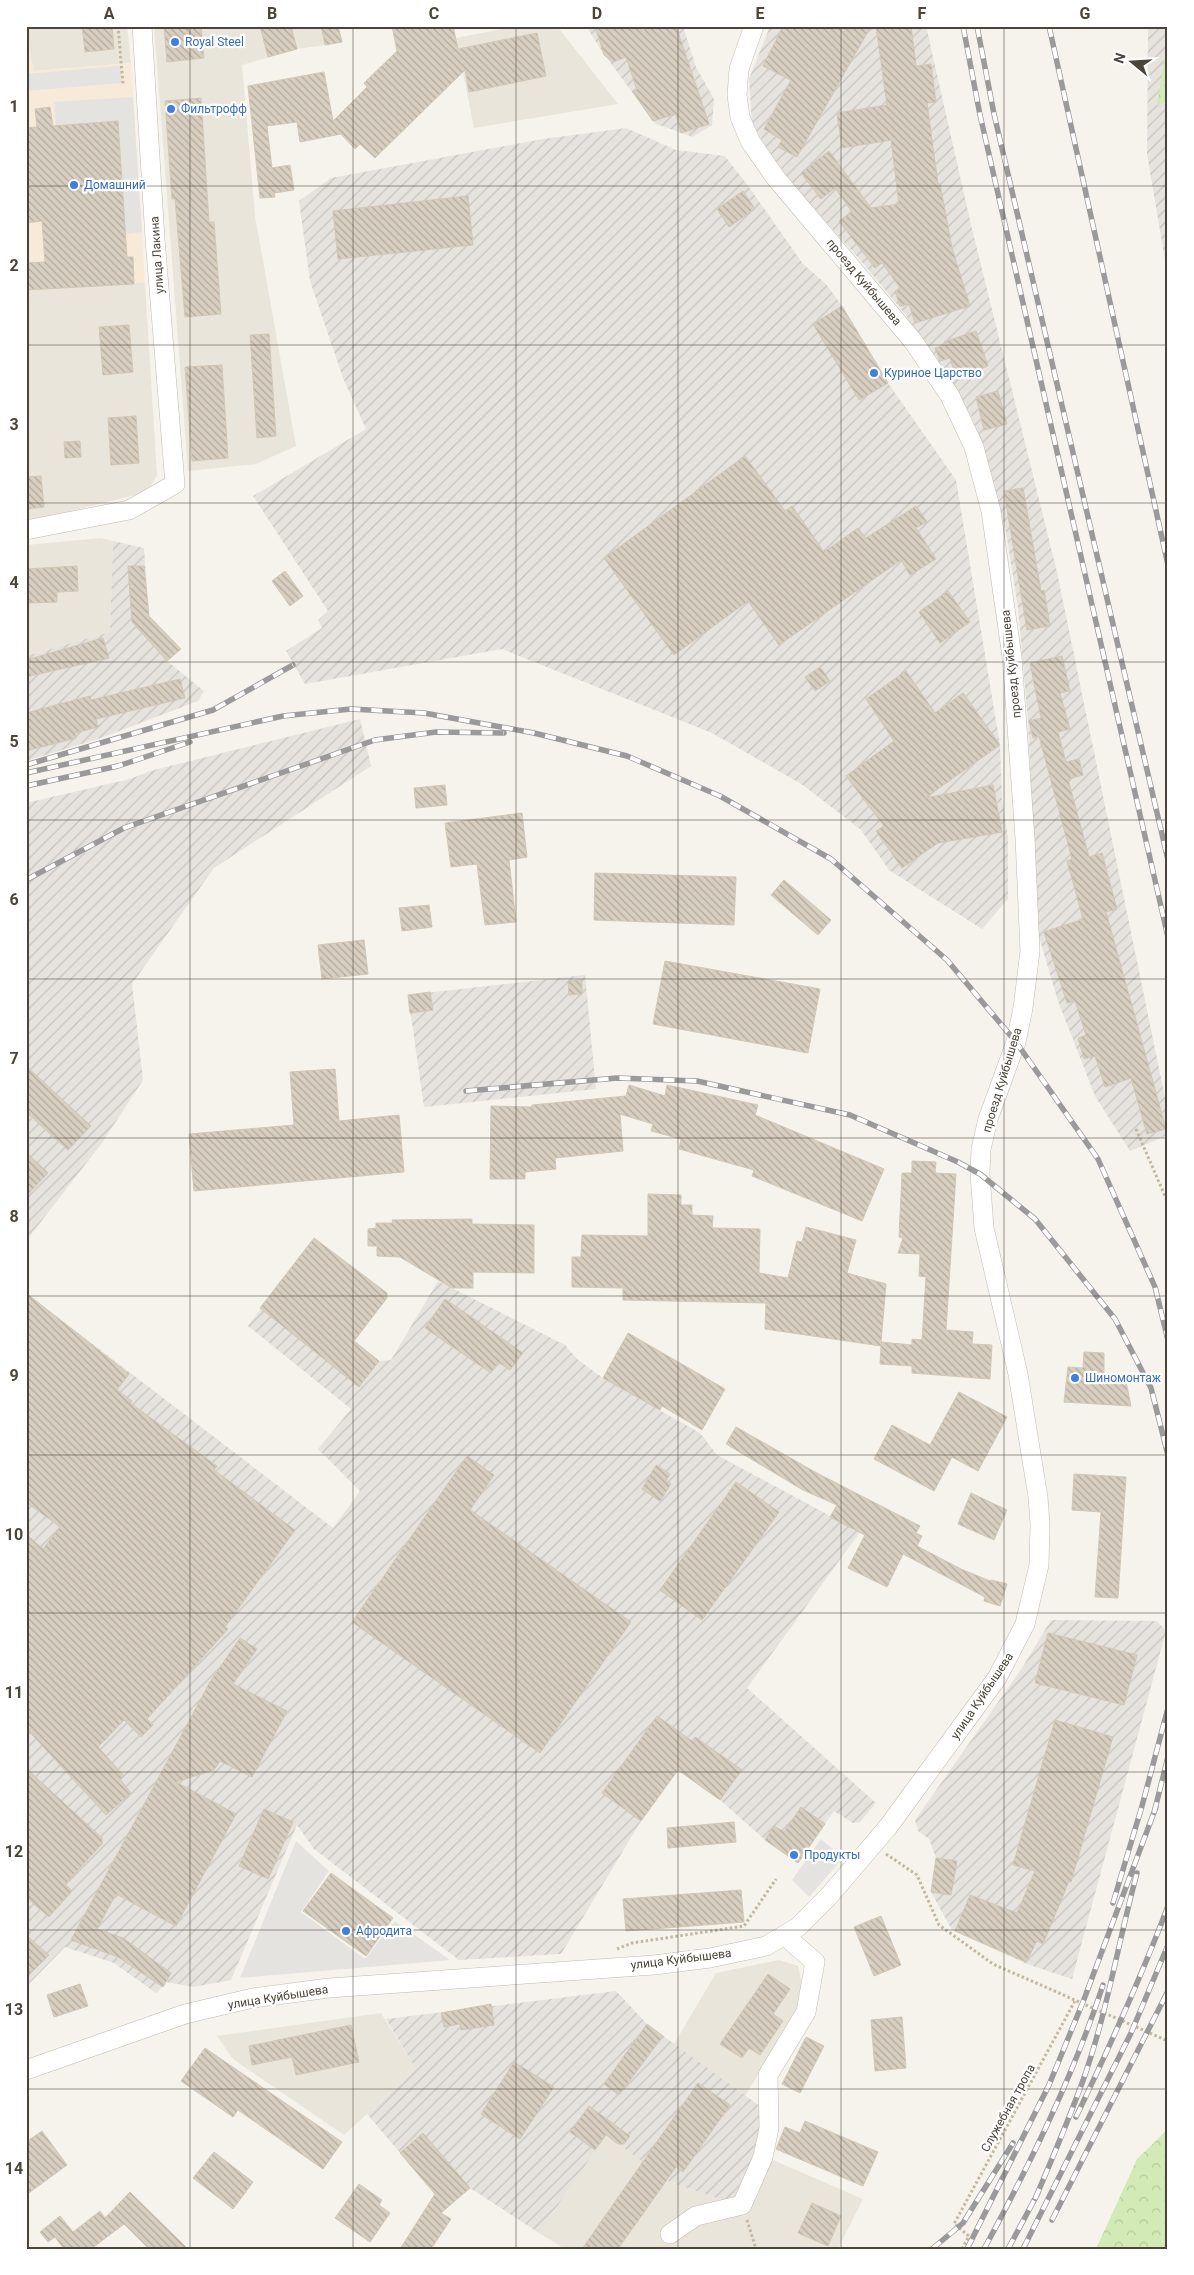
<svg xmlns="http://www.w3.org/2000/svg" width="1194" height="2275" viewBox="0 0 1194 2275" font-family="Roboto,sans-serif">
<defs>
<pattern id="industrial-furrows" width="10" height="10" patternUnits="userSpaceOnUse" patternTransform="scale(1.25)"><rect width="10" height="10" fill="#e6e2dd"/><path d="M-1 1l2-2M0 10L10 0M9 11l2-2" fill="none" stroke="#c7c3be"/></pattern>
<pattern id="forest-crowns" width="20" height="18" patternUnits="userSpaceOnUse" patternTransform="scale(1.25)"><rect width="20" height="18" fill="#d2eab5"/><path d="M2 6a3 3 0 1 1 6 0M12 15a3 3 0 1 1 6 0" fill="none" stroke="#b6ca9c"/></pattern>
<pattern id="building-back-hatch" width="6" height="6" patternUnits="userSpaceOnUse" patternTransform="scale(1.25)"><rect width="6" height="6" fill="#d8cfc1"/><path d="M-1 5l2 2M0 0l6 6M5-1l2 2" fill="none" stroke="#b1aa9e"/></pattern>
</defs>
<rect width="100%" height="100%" fill="#f6f3ec"/>
<!-- residential -->
<path fill="#eae5da" d="M26 26H127L131 63 33 71Z
M154 26H321L325 45 297 49 242 65 255 216 296 446 256 464 188 471Z
M517 26H557L618 104 474 128 456 38Z
M145 282 157 475 147 492 47 517 26 519V290Z
M101 538 113 541 110 632 26 656V545Z
M779 1960 798 1966 802 1985 799 2008 745 2096 674 2044 716 1973Z
M381 2013 416 2069 344 2135 233 2059 217 2036Z
M606 2135 670 2182 731 2203 757 2153 863 2199 838 2249H565L539 2233Z"/>
<!-- commercial -->
<path fill="#f7ead8" d="M26 31 34 71 131 63 145 282 26 290Z"/>
<!-- industrial -->
<path fill="url(#industrial-furrows)" d="M586 26H683L696 67 714 99 712 125 693 137 656 124 603 53Z
M770 26H926L972 229 1057 572 1168 1112V1135L1130 1151 1095 1096 1058 1001 1037 930 1028 721 1018 608 1006 532 986 455 971 416 905 314 861 261 809 203 772 157 752 123 749 79Z
M1148 26H1168V278L1147 154Z
M626 128 676 150 725 156 749 187 803 264 826 284 842 306 888 383 956 480 1000 745 1002 799 1008 837V899L982 929 889 870 861 830 803 785 712 733 502 649 305 684 286 651 322 628 318 620 328 611 253 496 366 429 343 378 310 281 299 201 331 178 543 139Z
M113 541 144 548 149 616 181 649 167 661 204 691 198 701 101 738 26 761V656L110 632Z
M360 719 371 766 214 868 132 984 143 1080 102 1143 26 1241V803L130 779 150 771Z
M585 975 596 1089 424 1107 408 995Z
M438 1281 565 1345 577 1359 603 1378 700 1433 717 1455 860 1532 747 1688 876 1803 860 1822 853 1823 834 1811 825 1824H818L819 1833 798 1863 765 1840 720 1800 678 1770 641 1821 561 1954 459 1960 314 1849 297 1825 231 1980 194 1987 166 1982 156 1993 114 1963 65 1947 26 1987V1293L333 1528 360 1491 318 1449 351 1409 248 1326 280 1283 379 1361 391 1360Z
M1051 1620 1157 1621 1166 1631 1072 1979 1027 1964 952 1930 931 1892 936 1858 929 1839 918 1831 915 1820 1022 1668Z
M616 1991 647 2024 764 2109 757 2153 731 2203 670 2182 606 2135 539 2233 470 2188 447 2208 367 2114 416 2069 386 2019Z"/>
<!-- forest -->
<path fill="url(#forest-crowns)" d="M1168 33V102L1157 105 1167 42Z
M1167 2130 1168 2249H1096L1137 2159Z"/>
<!-- parking -->
<path fill="#e5e3e0" d="M120 66 122 83 26 91V74Z
M133 97 142 232 125 234 118 121 56 126 54 102Z
M821 1839 843 1858 809 1897 792 1880Z
M296 1841 329 1871 301 1912 365 1959 395 1921 450 1960 240 1978Z"/>
<!-- building -->
<path fill="url(#building-back-hatch)" stroke="#d3c7b4" d="M82 26H112L114 49 85 52Z
M164 26H201L204 58 167 62Z
M260 26H291L297 49 268 57Z
M321 26H338L342 42 325 45Z
M392 26H453L458 49 537 33 546 76 469 92 465 70 375 158 360 144 355 149 341 134 300 142 297 122 267 126 272 168 290 165 294 190 274 193 275 197 260 198 248 86 324 72 333 121 367 87 364 83 397 51Z
M595 26H640L641 31 656 26H676L709 124 681 133 676 114 653 121 632 91 637 90 626 57 613 62 604 55Z
M783 26H871L797 157 778 147 782 140 764 129 791 80 763 66Z
M876 26H911L916 66 931 64 936 102 927 103 938 184H940L952 248 970 306 915 323 909 304 900 306 895 291 901 289 882 263 875 268 839 221 852 212 835 188 821 199 801 173 829 151 871 208 899 204 891 140 842 148 837 113 887 105Z
M201 98 209 222H214L221 314 185 317 175 199H172L165 101Z
M50 107 53 126 118 121 127 257H133L134 284 26 290V263L45 262 42 221 26 223V128L37 127 35 109Z
M743 191 755 209 729 227 717 209Z
M468 196 473 245 338 259 333 211Z
M842 306 888 383 859 400 813 324Z
M129 325 133 372 103 375 99 327Z
M976 331 988 366 956 377 950 358 940 361 935 348 946 345 944 342Z
M269 334 276 436 257 438 250 335Z
M222 365 228 458 192 461 185 367Z
M998 391 1007 424 984 430 976 397Z
M136 416 139 463 111 465 108 418Z
M80 441 81 457 65 458 64 442Z
M745 456 785 511 792 506 824 552 858 528 866 538 916 506 927 522 916 528 936 559 910 575 901 560 779 645 748 601 674 655 604 558Z
M41 476 44 507 26 509V477Z
M1023 488 1041 591 1044 590 1050 626 1027 630 1004 491Z
M77 566 78 591 57 592V602L29 603V592H26V569Z
M128 566H144L149 616 181 649 167 661 132 622Z
M285 571 303 596 290 606 272 581Z
M948 591 970 622 940 643 919 612Z
M103 638 109 658 26 677V660Z
M1062 656 1070 691 1060 693 1070 729 1058 732 1066 762 1079 759 1083 775 1068 779 1089 857 1102 853 1117 909 1106 912 1166 1129 1147 1134 1131 1078 1105 1087 1095 1056 1084 1059 1078 1038 1086 1035 1075 1001 1067 1003 1044 932 1083 919 1067 861 1072 859 1039 736 1033 738 1029 721 1041 718 1030 663Z
M820 667 830 681 815 691 805 677Z
M906 671 935 713 963 693 1000 745 925 798 993 785 1002 832 938 843 902 868 876 831 884 826 846 776 894 741 866 699Z
M180 679 185 698 96 719 98 727 75 733 76 738 26 751V713L90 696 91 700Z
M445 785 447 805 416 808 414 788Z
M522 813 527 857 509 860 516 922 485 925 477 864 451 867 445 823Z
M595 873 736 877 734 925 594 920Z
M784 880 831 920 818 935 771 895Z
M429 905 432 927 402 931 399 908Z
M364 940 368 974 322 979 318 945Z
M665 961 820 989 808 1053 653 1024Z
M582 980V994L569 995 568 981Z
M430 992 433 1010 410 1013 408 995Z
M26 1066 91 1126 68 1150 26 1112Z
M335 1069 339 1121 399 1115 404 1172 194 1191 189 1134 294 1125 290 1072Z
M629 1085 665 1096 667 1085 758 1105 755 1115 884 1169 862 1221 752 1176 754 1170 679 1149 681 1139 651 1131 653 1124 620 1114 623 1151 555 1158 556 1169 525 1172V1179H490L491 1106 532 1107V1105L626 1096Z
M26 1152 48 1173 26 1196Z
M912 1161 936 1162 935 1173 956 1174 946 1330 973 1332 972 1344 992 1345 990 1379 912 1373V1366L880 1364 881 1346 765 1329 766 1303 623 1300V1288L572 1287V1257H581L582 1235 648 1236V1194L681 1195V1205H692V1215L713 1216 712 1228 760 1229 759 1273 788 1278 797 1241 802 1242 806 1227 856 1240 847 1273 886 1284 881 1342 912 1345V1339L922 1340 926 1277 919 1276 920 1254 898 1253 903 1238 899 1237 902 1173H912Z
M472 1219V1224L534 1225V1273L473 1272V1288H452L400 1257 377 1256V1246H368V1229L376 1228V1223H393L392 1220Z
M314 1238 387 1293V1298L354 1341 379 1361 359 1387 260 1308Z
M26 1293 129 1374 117 1390 132 1401 130 1403 217 1466 214 1470 295 1530 225 1627 228 1629 147 1719 153 1725 141 1737 124 1720 98 1747 124 1776 120 1779 131 1793 106 1815 26 1728V1534L43 1549 60 1527 26 1502Z
M445 1299 523 1353 510 1370 498 1362 491 1373 425 1328Z
M628 1333 725 1389 702 1430 662 1406 660 1410 603 1378Z
M1084 1352 1104 1353V1375L1125 1377 1131 1406 1064 1402 1068 1367 1083 1368Z
M959 1392 1007 1417 978 1471 952 1457 934 1491 874 1459 892 1425 930 1445Z
M736 1427 815 1472 920 1526 916 1533 922 1536 917 1546 961 1569 990 1581 991 1580 1007 1584 1000 1606 984 1601 985 1597 903 1554 887 1587 848 1568 865 1535 830 1517 837 1505 803 1490 726 1444Z
M467 1456 494 1475 470 1510 631 1622 540 1753 352 1622Z
M656 1465 670 1474 666 1481 671 1484 660 1501 642 1489Z
M1074 1474 1126 1477 1118 1598 1095 1597 1101 1512 1072 1510Z
M736 1482 779 1512 702 1620 660 1590Z
M971 1493 1007 1510 994 1540 958 1524Z
M1048 1633 1137 1655 1124 1705 1035 1683Z
M240 1638 257 1649 233 1684 287 1711 252 1777 220 1761 214 1770 176 1782 236 1814 176 1926 116 1894 97 1929 123 1938 171 1973 163 1987 118 1957 71 1940 210 1682Z
M657 1716 692 1741 695 1737 742 1770 720 1800 678 1770 641 1821 602 1793Z
M1055 1720 1113 1737 1071 1882 1069 1881 1043 1944 1037 1941 1026 1962 955 1931 970 1895 1017 1913 1035 1871 1013 1865Z
M26 1768 102 1838V1844L65 1884 72 1891 49 1917 26 1897Z
M801 1807 825 1824 798 1863 765 1840 774 1826 784 1832Z
M264 1809 293 1822 268 1879 239 1866Z
M734 1822 736 1842 668 1848 667 1828Z
M936 1858 957 1861 951 1895 931 1892Z
M331 1873 393 1918 366 1956 303 1911Z
M741 1890 744 1922 626 1931 623 1899Z
M881 1916 901 1965 874 1976 854 1927Z
M26 1935 49 1955 26 1978Z
M768 1974 790 1989 773 2014 783 2021 760 2055 749 2048 742 2058 720 2044Z
M80 1984 88 2006 54 2017 47 1995Z
M491 2004 494 2025 461 2030 460 2024 444 2027 441 2013Z
M902 2017 906 2068 875 2071 871 2020Z
M647 2024 663 2036 619 2095 604 2084Z
M351 2025 359 2062 296 2075 292 2057 252 2065 249 2046Z
M806 2037 824 2046 800 2093 782 2084Z
M205 2048 342 2142 323 2169 238 2110 233 2117 181 2081Z
M514 2062 554 2087 520 2139 481 2114Z
M698 2083 730 2105 683 2172 676 2167 618 2249H582Z
M589 2106 630 2136 624 2144H618L606 2135 595 2150 570 2132Z
M805 2121 878 2152 863 2186 776 2149 785 2127 800 2133Z
M42 2131 67 2165 26 2195V2142Z
M423 2133 470 2188 441 2213 451 2219 431 2249H400L435 2194 400 2153Z
M214 2152 253 2182 233 2209 193 2178Z
M359 2184 382 2200 379 2205 390 2213 370 2242 335 2218Z
M130 2192 188 2249H149L124 2224 91 2249H64L55 2237 48 2242 40 2232 60 2216 73 2232 100 2211 105 2218Z
M812 2203 841 2216 828 2246 798 2233Z"/>
<g fill="none" stroke-linecap="round" stroke-linejoin="round">
<!-- minor casing -->
<g stroke="#c2bbae" stroke-width="20">
<path id="minor" d="M26 530 129 510 175 484 155 239 142 26
M26 2070 185 2014 253 1998 329 1988 654 1965 710 1958 766 1946 798 1927 829 1896 888 1827 997 1678 1025 1624 1039 1565 1040 1524 1038 1497 1018 1374 984 1228 980 1174 981 1149 988 1119 1016 1042 1023 1008 1030 951 1025 838 1012 657 991 511 974 447 950 396 913 341 775 177 750 141 740 117 737 95 739 69 754 26
M670 2234 696 2216 742 2205 763 2157 769 2128 768 2075 806 2012 815 1962 785 1936"/>
</g>
<!-- path -->
<path stroke="#c4b79f" stroke-width="3" stroke-dasharray="2.5 2.5" stroke-linecap="butt" d="M118 26 123 84
M1136 1129 1168 1203
M886 1854 917 1875 939 1925 993 1964 1168 2041
M617 1949 632 1943 744 1926 776 1879
M747 2220 756 2249
M962 2249 969 2236 954 2224 1076 1999"/>
<!-- minor -->
<use href="#minor" stroke="#fff" stroke-width="19"/>
<!-- rail casing -->
<g stroke="#9a9a9a" stroke-width="5.5">
<path id="rail" d="M963 26 980 115 1168 937
M977 26 994 114 1168 860
M1049 26 1168 565
M26 765 213 710 293 665
M26 773 283 716 351 709 424 713 534 733 627 756 720 796 831 859 947 960 1016 1042 1098 1159 1155 1287 1168 1340
M26 786 118 766 190 742
M26 880 124 828 375 740 436 732 504 733
M466 1091 617 1078 697 1081 850 1115 958 1162 980 1174 1035 1219 1115 1319 1151 1388 1168 1455
M1154 1813 1168 1757
M1113 1903 1142 1806 1168 1708
M1076 2117C1109 2048 1141 1978 1168 1906
M1035 2199C1053 2157 1071 2115 1086 2072 1108 2007 1119 1939 1137 1873
M1052 2220 1168 1991
M932 2249 963 2223 1013 2143
M967 2249 1049 2085 1083 2002 1156 1807
M984 2249C1030 2164 1073 2077 1103 1985
M1008 2249 1038 2193
M1023 2249 1131 2033 1168 1945"/>
</g>
<!-- rail -->
<use href="#rail" stroke="#fff" stroke-width="4" stroke-dasharray="11" stroke-linecap="butt"/>
</g>
<!-- grid -->
<path fill="none" stroke="#4b4439" stroke-width="1" stroke-opacity="0.55" d="M190 26V2249M353 26V2249M516 26V2249M678 26V2249M841 26V2249M1004 26V2249M26 186H1168M26 345H1168M26 503H1168M26 662H1168M26 820H1168M26 979H1168M26 1138H1168M26 1296H1168M26 1455H1168M26 1613H1168M26 1772H1168M26 1930H1168M26 2089H1168"/>
<!-- markers -->
<g fill="#3f7fe0" stroke="#fff" stroke-width="2">
<circle cx="175" cy="42" r="5"/>
<circle cx="171" cy="109" r="5"/>
<circle cx="74" cy="185" r="5"/>
<circle cx="874" cy="373" r="5"/>
<circle cx="1075" cy="1378" r="5"/>
<circle cx="794" cy="1855" r="5"/>
<circle cx="346" cy="1931" r="5"/>
</g>
<g text-anchor="middle" stroke-width="4.5" stroke-linejoin="round" paint-order="stroke">
<!-- shop labels -->
<g font-size="12" fill="#366cbe" stroke="#fff" text-anchor="start">
<text x="185" y="46">Royal Steel</text>
<text x="181" y="113">Фильтрофф</text>
<text x="84" y="189">Домашний</text>
<text x="884" y="377">Куриное Царство</text>
<text x="1085" y="1382">Шиномонтаж</text>
<text x="804" y="1859">Продукты</text>
<text x="356" y="1935">Афродита</text>
</g>
<!-- street labels -->
<g font-size="12" fill="#4b4439" stroke="#fff">
<text transform="translate(157 255) rotate(-94)" y="4">улица Лакина</text>
<text transform="translate(864 282) rotate(50)" y="4">проезд Куйбышева</text>
<text transform="translate(1011 664) rotate(-96)" y="4">проезд Куйбышева</text>
<text transform="translate(1002 1080) rotate(-73)" y="4">проезд Куйбышева</text>
<text transform="translate(982 1696) rotate(-56)" y="4">улица Куйбышева</text>
<text transform="translate(681 1959) rotate(-7)" y="4">улица Куйбышева</text>
<text transform="translate(278 1997) rotate(-9)" y="4">улица Куйбышева</text>
<text transform="translate(1008 2108) rotate(-61)" y="4">Служебная тропа</text>
</g>
</g>
<!-- border -->
<rect width="1194" height="2275" fill="none" stroke="#ffffff" stroke-width="55"/>
<!-- north arrow -->
<g transform="translate(1132 62) rotate(288)" stroke="#ffffff" stroke-width="4" paint-order="stroke">
<path d="M0-4L9 19L0 12L-9 19Z" fill="#4b4439"/>
<text y="-8" font-size="14" font-weight="bold" text-anchor="middle" fill="#4b4439">N</text>
</g>
<rect x="28" y="28" width="1138" height="2220" fill="none" stroke="#4b4439" stroke-width="2"/>
<g font-size="16" text-anchor="middle" font-weight="bold" fill="#4b4439">
<text x="109" y="19">A</text>
<text x="272" y="19">B</text>
<text x="434" y="19">C</text>
<text x="597" y="19">D</text>
<text x="760" y="19">E</text>
<text x="922" y="19">F</text>
<text x="1085" y="19">G</text>
<text x="14" y="112">1</text>
<text x="14" y="271">2</text>
<text x="14" y="430">3</text>
<text x="14" y="588">4</text>
<text x="14" y="747">5</text>
<text x="14" y="905">6</text>
<text x="14" y="1064">7</text>
<text x="14" y="1222">8</text>
<text x="14" y="1381">9</text>
<text x="14" y="1540">10</text>
<text x="14" y="1698">11</text>
<text x="14" y="1857">12</text>
<text x="14" y="2015">13</text>
<text x="14" y="2174">14</text>
</g>
</svg>
